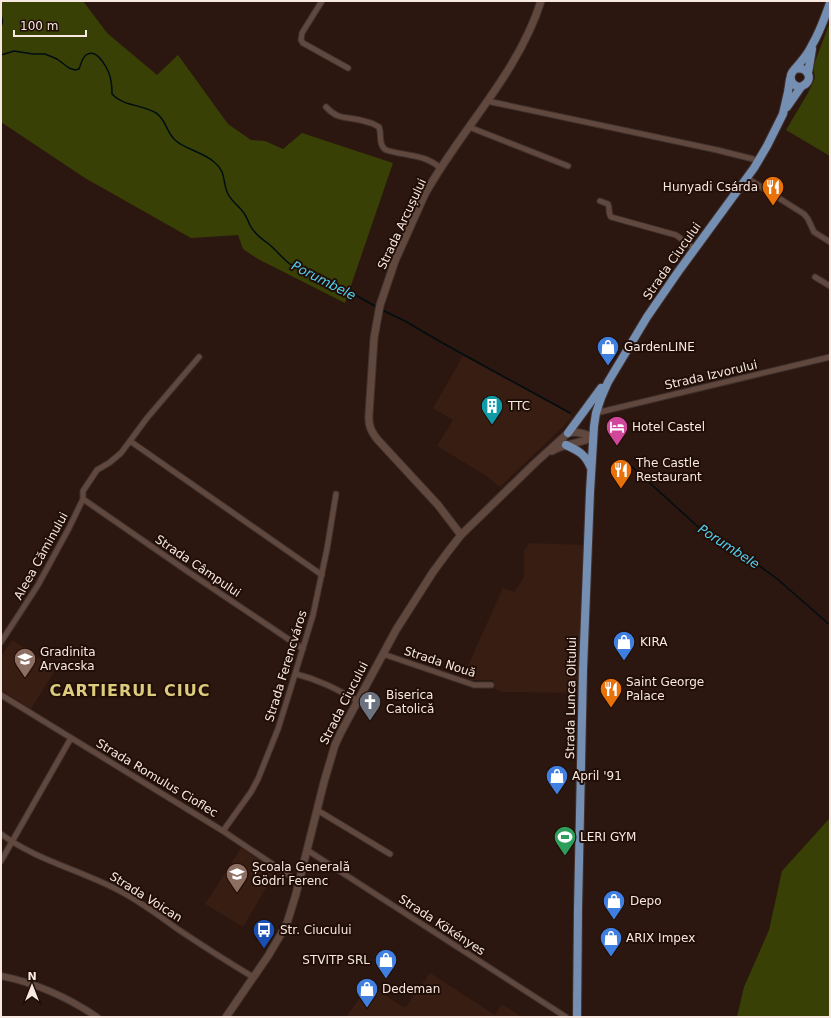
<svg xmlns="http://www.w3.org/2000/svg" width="831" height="1018" viewBox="0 0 831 1018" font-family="'DejaVu Sans',sans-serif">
<rect width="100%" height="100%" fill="#2b170f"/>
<!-- built -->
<path fill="#381d13" d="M463 356 569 413 571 415V418L570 420 500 487 485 475 437 446 453 420 433 408Z
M530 543 584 545 581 589 580 693 502 692 493 688V680H470V676L464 674 503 588 514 592 524 577V550Z
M12 640 56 669 31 709 1 690V657Z
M241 848 276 871 243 927 205 904Z
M430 973 495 1015 502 1004 522 1017H346L369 985 403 1007H406Z"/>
<!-- green -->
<path fill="#384006" d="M1 1H83L107 33 157 75 178 55 228 124 251 140 265 141 283 149 302 133 393 163 345 303 258 259 243 249 238 235 191 238 85 178 1 122Z
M830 22V156L786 130 808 93 815 78 813 67Z
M830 816V1017H737L744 987 769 930 782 871 829 819Z"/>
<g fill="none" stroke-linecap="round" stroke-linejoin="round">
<!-- stream -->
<path stroke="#010d11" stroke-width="1.5" d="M1 15C2 18 4 23 1 26
M1 55 14 51 33 54H45L57 59 69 68 75 70 79 69C81 64 82 58 86 55 98 46 110 73 111 81 112 86 112 90 112 94 124 107 142 104 156 113 166 119 166 132 175 140 184 149 203 152 214 162 227 172 222 182 228 194 232 202 239 206 244 213 248 219 249 226 254 231 258 237 265 241 270 245 277 251 283 259 290 264 297 268 305 270 312 274 324 280 336 285 348 291 358 296 367 302 377 307
M382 310 405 321 439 341 570 413
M629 464 707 535 718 542 739 551 776 578 830 625"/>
<!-- minor casing -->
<g stroke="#41312e" stroke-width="7">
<path id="minor" d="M322 1 302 33 301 40 303 43 348 68
M487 101 717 150 753 159
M326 107C339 121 347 116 364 121 369 122 374 124 379 127 382 135 378 145 386 150 404 156 427 154 441 169
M469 127 568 166
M747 178 804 214 808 219 814 232 830 242
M600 201 608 204C610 208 608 213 611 217L676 235 695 249
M815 277 830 286
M596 413 830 357
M130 441 322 575
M83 499 187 571 303 649
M1 642 38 585 69 528 83 499V491L97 470 109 463 121 453 147 418 199 357
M383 654 474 685H491
M296 674C320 680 336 689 358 701
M1 695 223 831 299 882
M317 810 390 854
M223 831 251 792 258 779 278 729 288 697 313 615 327 549 336 494
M1 834C36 860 80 870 118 890 140 901 159 916 179 930 203 946 228 962 253 977
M307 850 566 1017
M1 861 71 738"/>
</g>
<!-- tertiary casing -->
<g stroke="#41312e" stroke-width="8">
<path id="tertiary" d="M1 976C37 983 67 997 97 1017"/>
</g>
<!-- secondary casing -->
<g stroke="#41312e" stroke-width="9">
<path id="secondary" d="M552 451C564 443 580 444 593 437
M461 535 438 505 377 439C371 431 368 425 369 414L374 338 380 305 395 261 425 194C461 129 518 74 541 1
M226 1017 268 956 281 934 287 923 296 894 324 782 335 745 341 732 396 630 433 572 447 553 461 535 534 464 568 433C577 431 585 434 593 437"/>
</g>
<!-- primary casing -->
<g stroke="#41312e" stroke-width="10">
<path id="primary" d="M796 69C807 66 814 79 804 85 798 90 789 83 791 75 792 71 797 67 800 63 804 58 809 52 812 45 820 32 825 17 830 3
M808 73 812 49
M787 107 801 87
M568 433 601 388
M566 445C579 451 585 454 591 468
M577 1017 578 909 583 670 590 492 594 426 596 413 601 398 608 382 647 317 678 272 754 168 767 146 783 114 788 92 790 79"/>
</g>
<!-- minor -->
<use href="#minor" stroke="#60483f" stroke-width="5"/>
<!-- tertiary -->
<use href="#tertiary" stroke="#60483f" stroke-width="6"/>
<!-- secondary -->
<use href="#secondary" stroke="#60483f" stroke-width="7"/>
<!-- primary -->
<use href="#primary" stroke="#758fb2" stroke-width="8"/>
</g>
<!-- icons -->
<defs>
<g id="restaurant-pin" transform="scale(1.15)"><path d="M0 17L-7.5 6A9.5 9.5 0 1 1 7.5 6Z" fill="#e8710a" stroke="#210e07"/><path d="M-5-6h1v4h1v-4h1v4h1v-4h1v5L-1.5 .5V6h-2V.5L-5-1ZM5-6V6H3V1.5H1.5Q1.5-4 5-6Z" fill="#fff"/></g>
<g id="shop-pin" transform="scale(1.15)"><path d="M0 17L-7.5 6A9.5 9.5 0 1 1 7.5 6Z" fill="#3f7fe0" stroke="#210e07"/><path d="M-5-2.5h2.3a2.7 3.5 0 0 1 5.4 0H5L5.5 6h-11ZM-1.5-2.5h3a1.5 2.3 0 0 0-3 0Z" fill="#fff"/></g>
<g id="building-pin" transform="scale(1.15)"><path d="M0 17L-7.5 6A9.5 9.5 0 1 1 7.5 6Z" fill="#0f9aa8" stroke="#210e07"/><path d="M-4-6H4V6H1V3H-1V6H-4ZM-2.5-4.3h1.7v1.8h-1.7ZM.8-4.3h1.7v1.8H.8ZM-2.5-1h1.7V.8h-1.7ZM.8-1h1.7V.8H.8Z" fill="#fff"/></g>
<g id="hotel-pin" transform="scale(1.15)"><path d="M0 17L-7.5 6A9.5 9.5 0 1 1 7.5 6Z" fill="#d1479c" stroke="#210e07"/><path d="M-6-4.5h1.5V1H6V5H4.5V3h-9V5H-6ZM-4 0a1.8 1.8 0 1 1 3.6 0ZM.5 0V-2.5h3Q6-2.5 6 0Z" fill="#fff"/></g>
<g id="school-pin" transform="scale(1.15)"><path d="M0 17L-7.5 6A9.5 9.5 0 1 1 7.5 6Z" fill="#8d6e63" stroke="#210e07"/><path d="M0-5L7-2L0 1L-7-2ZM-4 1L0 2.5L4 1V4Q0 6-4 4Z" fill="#fff"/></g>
<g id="church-pin" transform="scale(1.15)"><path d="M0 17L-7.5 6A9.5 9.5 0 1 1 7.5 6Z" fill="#6b7280" stroke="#210e07"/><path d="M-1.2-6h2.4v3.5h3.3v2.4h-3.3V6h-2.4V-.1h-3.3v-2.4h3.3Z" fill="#fff"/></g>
<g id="stadium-pin" transform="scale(1.15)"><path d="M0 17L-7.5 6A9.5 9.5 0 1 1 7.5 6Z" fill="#2e9e5b" stroke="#210e07"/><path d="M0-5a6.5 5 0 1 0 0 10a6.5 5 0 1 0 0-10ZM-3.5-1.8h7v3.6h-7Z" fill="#fff"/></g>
<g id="bus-pin" transform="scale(1.15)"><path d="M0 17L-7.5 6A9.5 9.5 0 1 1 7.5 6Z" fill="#1a4fb4" stroke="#210e07"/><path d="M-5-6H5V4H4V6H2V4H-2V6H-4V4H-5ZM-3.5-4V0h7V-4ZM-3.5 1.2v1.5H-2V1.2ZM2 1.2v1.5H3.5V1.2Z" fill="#fff"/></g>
</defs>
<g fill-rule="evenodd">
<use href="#restaurant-pin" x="773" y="187"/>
<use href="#shop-pin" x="608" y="347"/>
<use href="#building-pin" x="492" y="406"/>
<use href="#hotel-pin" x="617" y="427"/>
<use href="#restaurant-pin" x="621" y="470"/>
<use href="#shop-pin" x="624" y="642"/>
<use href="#school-pin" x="25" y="659"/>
<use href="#restaurant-pin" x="611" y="689"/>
<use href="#church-pin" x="370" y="702"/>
<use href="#shop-pin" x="557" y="776"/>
<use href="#stadium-pin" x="565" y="837"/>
<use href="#school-pin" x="237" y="874"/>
<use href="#shop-pin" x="614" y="901"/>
<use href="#bus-pin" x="264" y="930"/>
<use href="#shop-pin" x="611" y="938"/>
<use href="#shop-pin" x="386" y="960"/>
<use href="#shop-pin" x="367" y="989"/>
</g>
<g text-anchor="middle" stroke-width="4" stroke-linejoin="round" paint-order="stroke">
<!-- poi labels -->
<g font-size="12" fill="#f7e8e2" stroke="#210e07" text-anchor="start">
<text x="758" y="191" text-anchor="end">Hunyadi Csárda</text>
<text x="624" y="351">GardenLINE</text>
<text x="508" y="410">TTC</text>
<text x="632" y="431">Hotel Castel</text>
<text x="636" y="467">The Castle<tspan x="636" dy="14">Restaurant</tspan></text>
<text x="640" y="646">KIRA</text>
<text x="40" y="656">Gradinita<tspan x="40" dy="14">Arvacska</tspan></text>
<text x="626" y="686">Saint George<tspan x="626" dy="14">Palace</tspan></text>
<text x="386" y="699">Biserica<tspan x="386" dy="14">Catolică</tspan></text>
<text x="572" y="780">April '91</text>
<text x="580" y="841">LERI GYM</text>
<text x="252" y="871">Școala Generală<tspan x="252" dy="14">Gödri Ferenc</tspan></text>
<text x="630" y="905">Depo</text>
<text x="280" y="934">Str. Ciucului</text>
<text x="626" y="942">ARIX Impex</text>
<text x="370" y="964" text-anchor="end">STVITP SRL</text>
<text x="382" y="993">Dedeman</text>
</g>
<!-- street labels -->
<g font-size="12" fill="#f7e8e2" stroke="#210e07">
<text transform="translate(402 224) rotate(-65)" y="4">Strada Arcușului</text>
<text transform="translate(672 261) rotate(-55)" y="4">Strada Ciucului</text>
<text transform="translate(711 375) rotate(-13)" y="4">Strada Izvorului</text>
<text transform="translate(41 556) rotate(-61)" y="4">Aleea Căminului</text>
<text transform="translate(198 566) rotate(34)" y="4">Strada Câmpului</text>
<text transform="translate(440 662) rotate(18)" y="4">Strada Nouă</text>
<text transform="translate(286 666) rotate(-73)" y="4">Strada Ferencváros</text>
<text transform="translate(571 698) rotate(-89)" y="4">Strada Lunca Oltului</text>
<text transform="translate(344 703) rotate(-63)" y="4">Strada Ciucului</text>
<text transform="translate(157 778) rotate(31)" y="4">Strada Romulus Cioflec</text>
<text transform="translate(146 897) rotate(32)" y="4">Strada Voican</text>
<text transform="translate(442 925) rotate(33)" y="4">Strada Kökényes</text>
</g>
<!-- water labels -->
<g font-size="13" font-style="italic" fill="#51d2f4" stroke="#210e07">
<text transform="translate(324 280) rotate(27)" y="5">Porumbele</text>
<text transform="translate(729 546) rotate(33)" y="5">Porumbele</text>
</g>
<!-- district labels -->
<g font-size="16" font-weight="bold" letter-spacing="1" fill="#ddcb7e" stroke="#210e07">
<text x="130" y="696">CARTIERUL CIUC</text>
</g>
</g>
<!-- border -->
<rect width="831" height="1018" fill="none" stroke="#f7e8e2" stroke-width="4"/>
<!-- north arrow -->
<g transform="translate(32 986)" stroke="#210e07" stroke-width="3" paint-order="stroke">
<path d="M0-3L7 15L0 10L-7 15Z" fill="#f7e8e2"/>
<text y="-6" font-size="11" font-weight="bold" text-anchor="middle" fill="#f7e8e2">N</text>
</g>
<!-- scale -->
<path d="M14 30v6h72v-6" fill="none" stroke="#f7e8e2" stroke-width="2"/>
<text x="20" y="30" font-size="12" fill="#f7e8e2" stroke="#210e07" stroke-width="3" paint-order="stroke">100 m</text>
</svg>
